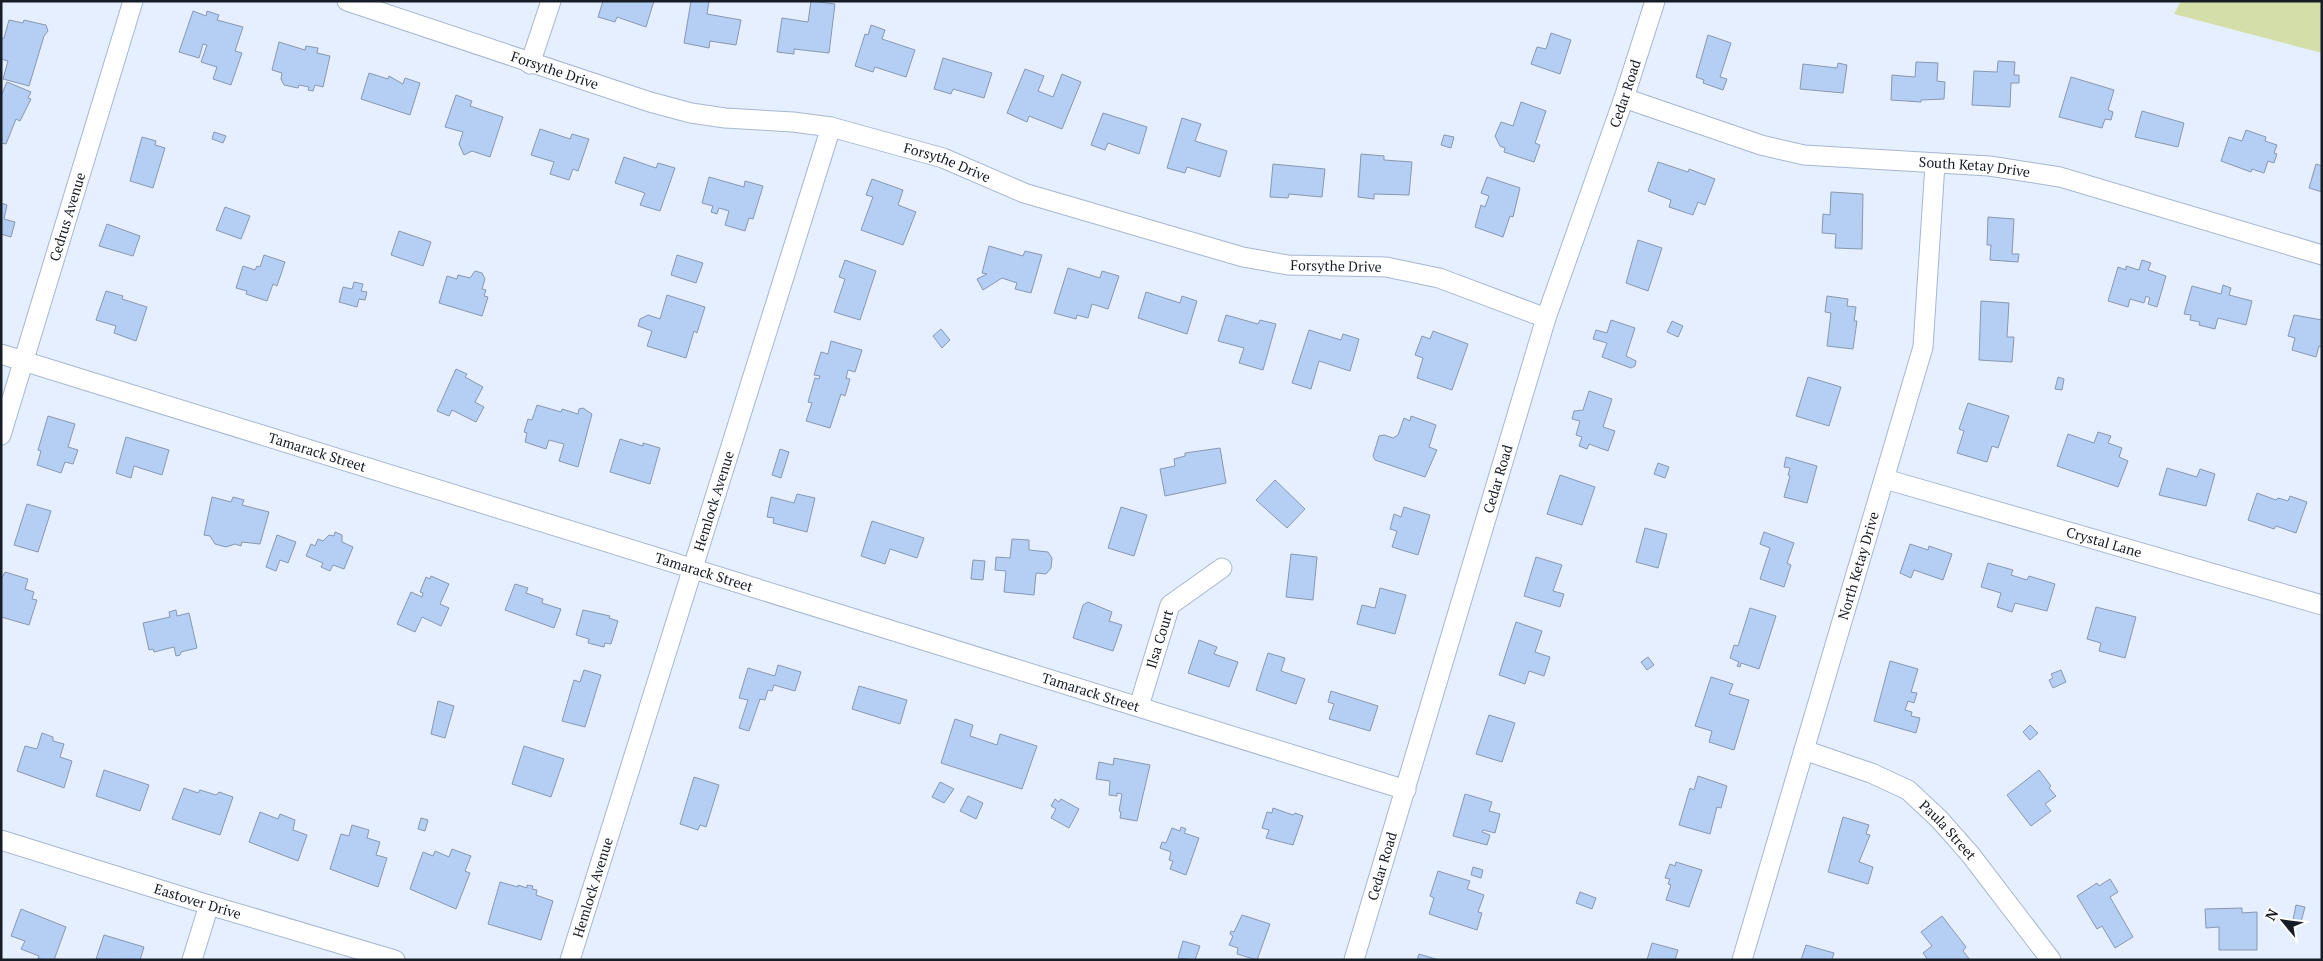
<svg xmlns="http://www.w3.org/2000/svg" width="2323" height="961" viewBox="0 0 2323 961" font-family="'PT Serif',serif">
<rect width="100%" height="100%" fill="#e5efff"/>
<!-- green -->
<path fill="#d3dea8" d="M2181 1H2322V53L2174 14Z"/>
<!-- building -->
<path fill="#b4cef4" stroke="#8898b0" d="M603 1H654L646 27 617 17 615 22 598 17Z
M691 1H709L707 14 741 20 736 45 710 41 709 48 684 43Z
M811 1 835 4 829 53 794 49V54L777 52 782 18 808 22Z
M193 11 206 16 207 11 219 15 217 20 243 27 235 51 242 53 231 85 213 79 217 67 201 62 207 45 203 44 199 58 179 52Z
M9 20 23 23 24 20 41 24 46 25 48 31 44 36 29 86 3 79 8 61 1 59V39L4 38Z
M871 25 885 30 882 39 915 50 906 77 875 67 873 72 855 66 865 34 868 35Z
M1551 33 1571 40 1560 74 1531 64 1537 47 1546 49Z
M1708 35 1731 43 1720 77 1727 79 1723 90 1703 83 1704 80 1696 77Z
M279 42 305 50 306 46 318 48 317 53 330 56 323 87 315 85 313 91 308 90 309 87 299 85 298 88 284 85 281 79 282 73 272 70Z
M943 58 992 73 984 98 953 89 951 94 934 89Z
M1998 61 2015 62 2014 75H2019V83H2011L2010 107 1972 105 1974 71 1997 72Z
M1916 62 1938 63 1937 81 1945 82 1944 99 1921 100V102L1891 100 1892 75 1915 77Z
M1838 63 1847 65 1843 93 1800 89 1803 64 1837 68Z
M1025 69 1044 76 1038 91 1053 97 1062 74 1081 82 1062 129 1029 116 1027 122 1007 113Z
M369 73 388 79 389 76 403 84 405 78 420 83 410 115 361 99Z
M2071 77 2114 90 2108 110 2113 112 2111 120 2105 119 2102 128 2059 117Z
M7 82 31 92 28 98 31 99 20 121 16 119 6 144 1 143V96Z
M456 95 472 101 470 106 503 117 490 157 472 151 464 155 459 144 463 132 445 127Z
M1521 102 1546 111 1535 143 1540 145 1534 162 1504 152 1505 148 1500 146 1495 136 1501 122 1513 126Z
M2142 111 2184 123 2178 147 2135 137Z
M1103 113 1147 127 1139 154 1108 143 1105 150 1091 145Z
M1182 118 1201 124 1195 141 1227 151 1220 177 1187 167 1185 173 1167 168Z
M540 129 570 139 572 134 589 139 578 171 573 169 569 180 550 174 554 162 531 155Z
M2246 130 2266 137 2265 141 2277 145 2274 153 2277 154 2274 163 2268 161 2264 173 2252 169 2251 172 2221 161 2229 137 2242 141Z
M214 132 226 136 223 143 212 139Z
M1444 135 1454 137 1451 148 1441 145Z
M142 137 156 141 155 145 165 148 153 188 130 181Z
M1361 154 1384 156V160L1412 162 1409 195 1374 194V199L1358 197Z
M624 157 656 168 658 163 675 168 660 211 640 205 645 193 615 183Z
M1658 162 1688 172 1689 169 1715 179 1705 205 1698 202 1693 215 1669 207 1671 200 1648 191Z
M1273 164 1325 169 1322 197 1289 194 1288 198 1270 197Z
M2316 164 2322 166V192L2309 188Z
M709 177 744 187 745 181 763 186 753 219 749 218 745 231 725 225 729 211 719 208 717 214 711 212 713 206 702 203Z
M1487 177 1520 188 1513 217 1510 216 1503 237 1475 227 1481 205 1485 207 1489 196 1481 193Z
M872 179 903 190 898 205 916 212 903 245 861 230 873 197 866 195Z
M1831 192 1863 194 1862 249 1835 248 1836 234 1822 233 1823 214 1830 215Z
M1 203 7 205 4 219 15 222 11 237 1 234Z
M225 207 250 216 241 239 216 230Z
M1988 217 2014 219 2012 254H2019L2018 262 1990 260 1991 245H1987Z
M107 224 140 236 133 256 99 246Z
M399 231 431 242 423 266 391 255Z
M1638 240 1662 248 1648 291 1626 283Z
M989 246 1023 256 1025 251 1042 255 1031 293 1015 289 1017 283 1002 278 983 290 977 279 987 274 982 273Z
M264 255 285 262 277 286 273 284 267 301 246 294 247 291 236 288 243 266 255 270 257 266 260 267Z
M677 255 703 263 696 283 671 275Z
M845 260 876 271 860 320 834 312 845 279 839 277Z
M2142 260 2151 263 2148 270 2166 276 2157 307 2148 304 2150 298 2146 296 2144 303 2130 299 2128 307 2108 301 2118 267 2126 270V266L2139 270Z
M1068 268 1100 278 1102 271 1119 276 1108 309 1092 304 1088 318 1077 315 1076 319 1054 313Z
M475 271 482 273 485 279 482 289 486 290 484 296 488 297 482 316 439 303 447 276 457 279 458 275 470 278Z
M354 282 363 284 361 291 367 292 365 300 359 299 357 307 339 302 343 287 352 289Z
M2223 285 2231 288 2229 295 2252 301 2246 325 2218 318 2215 329 2199 325 2200 322 2190 320 2191 315 2184 314 2192 286 2221 294Z
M106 291 123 296 122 299 147 307 136 341 114 333 116 326 96 320Z
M1146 292 1180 303 1182 296 1197 301 1187 334 1138 318Z
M667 295 705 307 697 333 694 331 686 358 647 346 652 331 638 326 640 319 648 315 660 319Z
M1827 296 1848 299 1847 306 1856 307 1854 321H1857L1853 349 1827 346 1831 313 1825 312Z
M1981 301 2009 303 2007 337H2014L2012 362 1979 360Z
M1226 315 1258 324 1260 320 1276 324 1263 370 1239 363 1244 348 1218 341Z
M2294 315 2322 320V347L2319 346 2316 357 2292 350 2295 338 2288 336Z
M1611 320 1635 328 1626 356 1636 361 1635 366 1631 368 1602 357 1607 343 1593 339 1596 330 1607 333Z
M1672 321 1683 326 1678 337 1667 332Z
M941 329 950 340 942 348 933 336Z
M1309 330 1341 340 1343 334 1359 339 1350 371 1319 361 1311 389 1292 383Z
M1433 331 1468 344 1452 390 1417 378 1423 358 1415 355 1422 336 1430 339Z
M831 341 862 350 855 372 848 370 846 378 850 379 845 396 841 394 830 428 806 421 812 403 808 402 815 378 819 379 820 376 814 375 821 352 828 354Z
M456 369 467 374 465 377 483 387 475 402 484 407 476 422 452 410 449 416 437 411Z
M1808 377 1841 387 1829 426 1796 416Z
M2058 377 2064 379 2062 390 2055 389Z
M1589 391 1612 399 1603 427 1615 431 1608 451 1589 444 1587 449 1579 446 1582 437 1576 435 1580 421 1572 419 1574 411 1583 410Z
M1968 403 2009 416 1998 448 1992 446 1987 462 1957 453 1964 431 1959 429Z
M537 405 561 412 562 409 578 414 579 409 583 408 592 414 578 467 559 461 564 444 549 440 546 449 525 442 527 433 524 432 528 419 532 420Z
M48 416 75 424 68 447 78 450 73 464 65 462 61 473 37 465 41 451 38 450Z
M1411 416 1436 425 1429 447 1437 450 1425 477 1375 460 1373 456 1379 436 1384 435 1393 438 1398 435 1404 418 1410 421Z
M2098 432 2111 436 2108 443 2122 448 2119 457 2128 461 2118 487 2057 466 2068 434 2094 443Z
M126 437 169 450 162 475 134 466 131 478 116 473Z
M620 439 643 446V443L660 448 650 484 610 472Z
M1220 448 1226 483 1165 496 1160 469 1175 466 1174 459 1185 456V453Z
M780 449 789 452 781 478 772 475Z
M1786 457 1817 466 1807 503 1784 497 1790 476 1788 475 1790 468 1784 467Z
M1658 463 1669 467 1665 478 1654 474Z
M2167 468 2197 477 2200 469 2215 474 2206 506 2159 495Z
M1560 475 1595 487 1582 525 1547 514Z
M1275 480 1305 509 1287 528 1256 500Z
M2257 493 2276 500 2278 498 2288 501 2290 496 2307 502 2296 533 2276 526 2274 529 2248 520Z
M797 494 815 498 807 532 773 523 774 518 767 517 771 497 794 503Z
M212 497 231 502 233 497 244 500 242 505 269 512 260 544 242 542 241 546 235 544 226 547 215 544 210 536 204 535Z
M27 504 51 511 38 552 14 545Z
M1121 507 1147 515 1134 556 1108 548Z
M1404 507 1430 515 1418 555 1392 547 1397 531 1390 529 1394 514 1401 517Z
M872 521 924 538 917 558 890 549 885 564 861 556Z
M1645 528 1667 534 1658 568 1636 562Z
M335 532 342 535V542L353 547 344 569 333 565 330 571 321 567 323 563 306 556 311 544 315 546 318 539 323 541 329 535 334 536Z
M1764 532 1794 543 1787 563 1791 565 1784 587 1760 579 1770 548 1760 544Z
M277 535 296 542 288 563 280 560 276 571 266 567Z
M1012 539 1029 540V550L1048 552 1052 558 1051 568 1046 574 1036 573 1034 595 1004 592 1006 571 995 570 996 557 1010 558Z
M1910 544 1928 550 1929 546 1952 554 1943 580 1914 570 1911 578 1900 573Z
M1291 554 1317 557 1313 600 1286 597Z
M1536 557 1562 565 1553 591 1564 594 1560 607 1524 596Z
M973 560 985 561 983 580 971 579Z
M1988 563 2013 570 2011 575 2027 580 2029 576 2055 584 2047 611 2015 603 2012 612 1997 607 2001 593 1981 587Z
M5 572 28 579 25 589 34 592 32 599 37 600 29 625 1 617V579Z
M431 576 449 584 440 604 449 608 441 626 422 617 415 632 397 624 411 592 422 597 423 593 420 592 426 577 430 579Z
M515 584 528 588 526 593 543 599 542 603 561 609 554 628 505 610Z
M1380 588 1406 595 1395 634 1357 624 1362 605 1375 608Z
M1088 602 1112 612 1109 621 1122 625 1113 651 1073 638 1083 605Z
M2096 607 2136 617 2125 658 2099 651 2101 643 2087 639Z
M1750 608 1776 616 1759 669 1741 663 1740 667 1737 666 1739 662 1730 658 1734 645 1738 646Z
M176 610 177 616 189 613 197 648 181 652 180 655 176 656 174 647 154 652 153 649 149 650 143 623 170 617 169 612Z
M583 610 610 616 609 618 618 621 611 644 605 643 604 647 588 643 589 639 576 635Z
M1516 622 1542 631 1535 652 1550 657 1544 676 1529 671 1525 684 1499 675Z
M1199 640 1217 647 1214 654 1238 662 1229 687 1188 673Z
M1268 653 1285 658 1281 671 1305 679 1296 704 1256 690Z
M1648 657 1654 665 1647 670 1641 662Z
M1890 661 1918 669 1911 692 1917 693 1914 703 1908 701 1905 710 1912 712 1911 716 1920 718 1916 733 1874 721Z
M778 665 801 672 795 691 774 685 772 691 768 690 765 700 760 699 749 731 739 728 748 700 739 698 748 668 775 676Z
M584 670 601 675 585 727 562 721 574 680 580 682Z
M2061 670 2066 682 2053 688 2049 680 2053 678 2051 674Z
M1711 677 1733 684 1729 694 1749 700 1734 750 1709 742 1712 731 1695 726Z
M859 686 907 700 900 724 852 709Z
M1331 691 1378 706 1370 731 1329 719 1334 704 1328 702Z
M438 701 454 706 445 738 431 734Z
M1489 715 1515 723 1502 762 1476 754Z
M955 719 973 725 970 736 997 745 1000 734 1037 746 1022 789 941 763Z
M2030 725 2038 733 2030 740 2023 732Z
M42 733 53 737V741L64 744 60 757 72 761 64 788 17 771 25 746 37 749Z
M524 746 564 759 551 797 512 784Z
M1114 758 1150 765 1137 821 1120 818 1121 812 1119 811 1122 794 1117 793V796L1109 795 1110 781 1096 779 1099 762 1113 765Z
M104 770 149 785 140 811 96 796Z
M2039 770 2051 786 2049 788 2056 796 2045 804 2051 811 2031 826 2007 795Z
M1698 776 1727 786 1721 808 1717 807 1710 834 1679 825 1690 788 1694 790Z
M694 777 719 785 706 827 700 825 698 830 680 824Z
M940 782 954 789 944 803 932 797Z
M184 788 198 793 200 790 216 795 219 792 233 797 220 835 172 819Z
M1465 794 1492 802 1489 811 1500 814 1495 833 1483 830 1482 832 1490 835 1487 845 1453 836Z
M968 796 983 803 976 819 960 811Z
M1055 799 1059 802 1061 799 1079 809 1069 828 1051 818 1056 809 1051 806Z
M1273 808 1293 815 1295 813 1303 816 1293 845 1266 838 1269 830 1262 828 1267 812 1272 813Z
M260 812 278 819 280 814 295 820 293 830 307 835 298 861 249 842Z
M1843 817 1869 825 1866 834 1870 835 1859 862 1873 867 1868 884 1828 872Z
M421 818 428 820 425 831 418 829Z
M352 825 369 830 367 838 380 842 376 855 387 858 378 887 330 869 341 834 349 836Z
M1181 827 1186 829 1184 833 1199 838 1186 875 1170 869 1173 861 1169 860 1171 852 1160 848 1162 842 1166 843 1172 828 1180 831Z
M452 849 471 856 465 871 470 873 456 909 410 889 423 852 433 856 435 851 449 857Z
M1676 862 1702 870 1689 907 1666 900 1671 885 1668 884 1670 879 1665 878 1670 864 1675 866Z
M1473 867 1483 870 1481 878 1471 875Z
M1438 871 1470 881 1467 889 1484 895 1478 912 1482 913 1477 930 1429 914 1434 898 1430 896Z
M2110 879 2118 892 2110 897 2133 937 2115 948 2102 926 2097 929 2077 896 2097 883 2099 886Z
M500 882 518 887V885L527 888V885L533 886 532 889 537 890 536 895 553 901 541 940 488 924Z
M1580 892 1596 898 1592 909 1576 903Z
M2296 905 2305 907 2301 922 2293 920Z
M2242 908V913L2257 912V950H2219V927L2206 928 2205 909Z
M21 909 66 927 54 960 38 959 39 956 21 949 25 941 11 936Z
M1242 915 1270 924 1257 960 1237 954 1238 948 1229 945 1233 936 1230 934 1231 931 1234 932Z
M1942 916 1966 947 1963 951 1970 960H1928L1923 953 1932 946 1921 932Z
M104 935 144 947 140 960 96 959Z
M1183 941 1200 946 1195 960 1178 958Z
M1652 943 1678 950 1675 960H1647Z
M1806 945 1834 953 1832 960H1801Z
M1419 954 1439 960H1417Z"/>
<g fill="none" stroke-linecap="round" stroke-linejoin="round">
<!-- minor casing -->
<g stroke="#a6b7d0" stroke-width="21">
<g id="minor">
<path id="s1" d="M347 1 650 102 691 113 725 118 793 122 831 127 943 158 1024 193 1243 257 1288 265 1386 267 1439 278 1546 318"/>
<path d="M530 64 551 1"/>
<path id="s2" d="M1624 98 1761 145 1804 155 1989 166 2060 177 2322 255"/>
<path id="s3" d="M1 354 1406 790"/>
<path id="s4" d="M1 435 133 1"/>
<path id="s5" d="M1885 479 2322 605"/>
<path id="s6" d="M1139 706 1170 605 1222 568"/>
<path id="s7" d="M1804 750 1871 773 1908 790 1939 819 1970 854 2051 960"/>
<path id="s8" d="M1 840 209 905 395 960"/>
<path d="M192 960 209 905"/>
<path id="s9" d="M570 960 831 127"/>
<path id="s10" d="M1354 960 1546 318 1624 98 1655 1"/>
<path id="s11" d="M1742 960 1923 347 1935 164"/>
</g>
</g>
<!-- minor -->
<use href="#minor" stroke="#fff" stroke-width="19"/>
</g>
<g text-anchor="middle" stroke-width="4" stroke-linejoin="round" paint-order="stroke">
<!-- street labels -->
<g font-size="14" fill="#171d26" stroke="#fff">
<text dy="5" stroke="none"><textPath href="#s1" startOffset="219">Forsythe Drive</textPath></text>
<text dy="5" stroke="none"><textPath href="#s10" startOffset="908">Cedar Road</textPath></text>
<text dy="5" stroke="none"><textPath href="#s1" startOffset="624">Forsythe Drive</textPath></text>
<text dy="5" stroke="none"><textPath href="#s2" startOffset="360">South Ketay Drive</textPath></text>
<text dy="5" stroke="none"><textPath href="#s4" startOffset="228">Cedrus Avenue</textPath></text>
<text dy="5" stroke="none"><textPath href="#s1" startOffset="1029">Forsythe Drive</textPath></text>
<text dy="5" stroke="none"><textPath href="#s3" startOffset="331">Tamarack Street</textPath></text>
<text dy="5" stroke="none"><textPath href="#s10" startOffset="502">Cedar Road</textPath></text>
<text dy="5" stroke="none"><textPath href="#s9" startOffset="481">Hemlock Avenue</textPath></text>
<text dy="5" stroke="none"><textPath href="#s5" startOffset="228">Crystal Lane</textPath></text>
<text dy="5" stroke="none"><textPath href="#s11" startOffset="411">North Ketay Drive</textPath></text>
<text dy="5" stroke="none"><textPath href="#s3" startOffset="736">Tamarack Street</textPath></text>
<text dy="5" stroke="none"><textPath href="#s6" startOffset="70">Ilsa Court</textPath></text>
<text dy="5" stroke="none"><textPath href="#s3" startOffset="1141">Tamarack Street</textPath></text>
<text dy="5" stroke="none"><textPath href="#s7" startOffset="168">Paula Street</textPath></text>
<text dy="5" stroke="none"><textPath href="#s10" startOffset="98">Cedar Road</textPath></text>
<text dy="5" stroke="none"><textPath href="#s9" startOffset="76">Hemlock Avenue</textPath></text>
<text dy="5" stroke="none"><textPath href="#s8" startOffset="206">Eastover Drive</textPath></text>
</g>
</g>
<!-- border -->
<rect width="2323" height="961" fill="none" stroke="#171d26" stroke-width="5"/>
<!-- north arrow -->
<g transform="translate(2283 921) rotate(299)" stroke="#ffffff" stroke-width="4" paint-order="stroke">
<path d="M0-4L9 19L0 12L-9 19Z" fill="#171d26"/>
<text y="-8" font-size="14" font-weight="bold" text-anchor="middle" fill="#171d26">N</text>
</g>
</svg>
